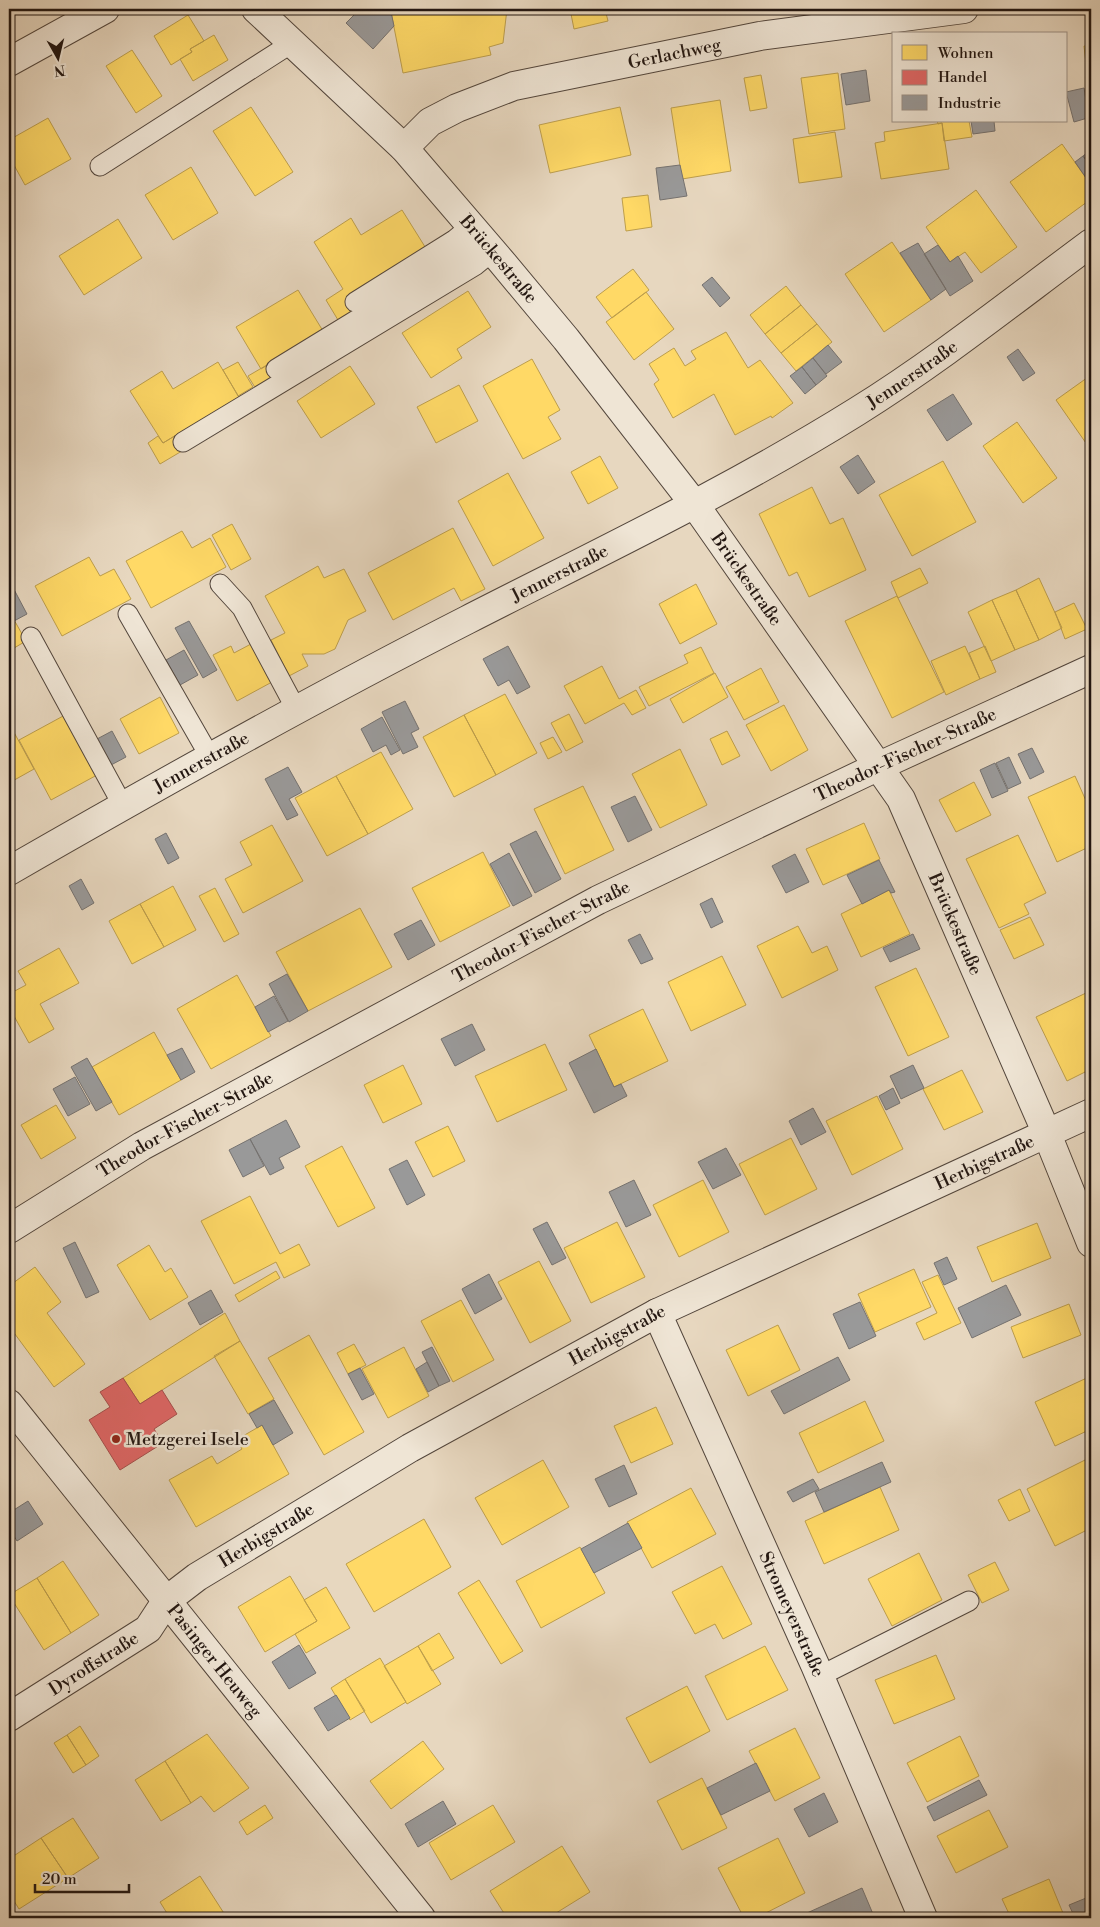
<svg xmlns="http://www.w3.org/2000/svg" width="1100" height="1927" viewBox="0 0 1100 1927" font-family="'Libre Bodoni',serif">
<rect width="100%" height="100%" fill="#e7d7bf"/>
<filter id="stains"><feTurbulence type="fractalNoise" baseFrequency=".004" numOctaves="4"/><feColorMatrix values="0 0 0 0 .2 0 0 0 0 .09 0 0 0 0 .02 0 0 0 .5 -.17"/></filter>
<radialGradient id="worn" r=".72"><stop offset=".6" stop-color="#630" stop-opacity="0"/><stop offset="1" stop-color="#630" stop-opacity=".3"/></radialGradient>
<!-- homes -->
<path fill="#ffd966" stroke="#bd9e4c" d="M408 9H507L503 43 489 47 491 55 403 73 391 12Z
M570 9H605L608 21 574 29Z
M188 15 204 41 190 49 192 52 171 65 154 36Z
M214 35 228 60 193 81 180 59 192 52 190 49Z
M1084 46H1091V91H1089Z
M132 50 162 96 136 113 106 66Z
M838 73 845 129 809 134 801 78Z
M761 75 767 108 750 111 744 78Z
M720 100 731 171 682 179 671 108Z
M251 107 293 172 255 196 213 131Z
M620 107 631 155 550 173 539 125Z
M48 118 71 159 25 185 9 156V140Z
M937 121H969L972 137 944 141 942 123 938 124Z
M942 123 949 169 881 179 875 143 885 141 884 132Z
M835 132 842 177 799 183 793 139Z
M1062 144 1091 185V199L1046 232 1010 182Z
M191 167 218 213 173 240 145 195Z
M976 190 1017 247 981 273 965 252 950 262 926 227Z
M648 195 652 227 626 231 622 198Z
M402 210 427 250 358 308 338 320 326 300 343 289 314 242 351 218 361 235Z
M118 219 142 258 84 295 59 256Z
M892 242 931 300 884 332 845 274Z
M633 269 649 290 612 318 596 297Z
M786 286 801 305 765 334 750 315Z
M298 290 323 331 261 369 236 327Z
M468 291 491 327 457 349 462 358 431 378 402 333Z
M646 292 674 329 634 360 606 322Z
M801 305 817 324 781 353 765 334Z
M817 324 832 342 796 371 781 353Z
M726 332 748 368 760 360 793 403 772 418 771 416 735 435 714 394 673 418 654 384 659 380 649 364 674 348 685 366 696 359 691 351Z
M532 359 560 410 548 417 561 439 523 459 483 386Z
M218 362 239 397 163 443 130 391 162 371 173 389Z
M238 362 253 387 238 396 223 370Z
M272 362 280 375 256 389 248 376Z
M350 366 375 404 321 438 297 401Z
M1091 375V443L1088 446 1056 400Z
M459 385 478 421 436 443 417 407Z
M1017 422 1057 478 1023 503 983 446Z
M178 434 187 448 160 464 148 443 158 436 163 443Z
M600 456 618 488 588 504 571 472Z
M943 461 976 522 912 556 879 495Z
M508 473 544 538 493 566 458 501Z
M812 487 830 524 843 518 866 570 809 597 797 572 789 576 759 514Z
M232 524 251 559 231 570 212 535Z
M453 528 485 589 461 601 454 588 393 620 368 573Z
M182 531 192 548 210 538 226 567 151 608 126 561Z
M89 557 100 576 114 569 131 599 62 636 35 586Z
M318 566 324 578 344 569 366 611 348 620 335 649 324 654H302L308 666 289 676 271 640 285 633 265 596Z
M920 568 928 583 898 598 891 582Z
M1039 578 1062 628 1039 640 1016 590Z
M696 584 717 624 680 644 659 604Z
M1016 590 1039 640 1015 650 992 600Z
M897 596 944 692 892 718 845 621Z
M992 600 1015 650 991 661 968 612Z
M1074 603 1087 629 1065 639 1055 612Z
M9 611 26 641 9 651Z
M251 644 272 682 237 701 213 655 231 646 234 653Z
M965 646 980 679 946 695 931 661Z
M985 646 996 672 980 679 969 653Z
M701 647 714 673 649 706 639 687 688 663 684 655Z
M602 666 619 699 636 690 646 708 632 715 624 703 585 724 564 686Z
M761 668 779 702 744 720 726 687Z
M715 673 728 697 683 723 670 699Z
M505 694 537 753 496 775 464 715Z
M160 697 179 733 139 754 120 719Z
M784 705 808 750 771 771 746 725Z
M569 714 583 742 566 751 551 723Z
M65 715 97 775 51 800 19 740Z
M464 715 496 775 454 797 423 737Z
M10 725 34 769 9 783V726Z
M727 731 740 756 722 765 710 739Z
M553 737 562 752 548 759 540 743Z
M680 749 707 805 660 828 632 774Z
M381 752 413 809 368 834 336 776Z
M336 776 368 834 327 856 295 798Z
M1075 776 1091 812V846L1057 862 1028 797Z
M974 782 991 815 956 832 939 800Z
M583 786 614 850 565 874 534 809Z
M864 823 880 859 823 885 806 849Z
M272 825 303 881 243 913 225 879 252 865 240 842Z
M1018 835 1046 893 1024 904 1029 914 999 928 966 859Z
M483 852 510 906 440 942 412 888Z
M173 886 196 930 164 947 140 904Z
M215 888 239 934 224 942 199 896Z
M889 890 910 934 861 957 841 914Z
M140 904 164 947 132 964 109 921Z
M360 908 392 967 308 1011 276 952Z
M1030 917 1044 945 1014 959 1000 930Z
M798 926 812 953 827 946 838 970 782 998 757 946Z
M59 948 79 983 40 1004 54 1029 29 1043 9 1007V994L26 985 18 971Z
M722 956 746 1005 691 1031 668 982Z
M916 968 949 1037 908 1056 875 987Z
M237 975 271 1036 211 1069 177 1009Z
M1086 993 1091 1003V1069L1067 1081 1036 1017Z
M643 1009 668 1061 614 1087 589 1035Z
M154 1032 181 1080 119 1115 92 1067Z
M545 1044 567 1090 497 1122 475 1076Z
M403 1065 422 1104 383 1123 364 1085Z
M962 1070 983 1112 944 1130 923 1089Z
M877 1096 903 1149 852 1175 826 1121Z
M56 1105 76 1138 41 1159 21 1125Z
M448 1126 465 1161 433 1177 415 1142Z
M791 1138 817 1189 765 1215 739 1164Z
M342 1146 375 1208 338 1227 305 1166Z
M703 1180 729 1232 679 1257 653 1205Z
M250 1196 280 1254 299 1244 310 1265 284 1278 276 1262 234 1284 201 1221Z
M617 1222 645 1277 591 1303 564 1248Z
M1037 1223 1051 1258 992 1282 977 1247Z
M149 1245 165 1272 171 1268 188 1297 150 1320 117 1265Z
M539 1261 571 1321 530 1343 498 1282Z
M35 1267 61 1302 47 1313 85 1364 54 1387 9 1326V1286Z
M914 1269 931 1307 875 1332 858 1294Z
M276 1271 280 1278 239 1302 235 1295Z
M938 1275 961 1323 924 1340 916 1323 937 1313 922 1282Z
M461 1300 494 1360 453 1382 421 1321Z
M1069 1304 1081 1335 1023 1358 1011 1327Z
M225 1313 240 1341 140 1404 123 1378Z
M778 1325 800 1370 748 1396 726 1350Z
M309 1335 364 1432 324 1455 268 1358Z
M240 1341 274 1399 248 1414 214 1356Z
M354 1344 366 1365 348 1374 337 1353Z
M404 1347 429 1396 388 1418 362 1369Z
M1091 1376V1429L1055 1446 1035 1402Z
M865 1401 884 1441 818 1473 799 1433Z
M656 1407 673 1444 631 1463 614 1426Z
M262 1425 289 1474 196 1527 169 1480 212 1456 217 1464 242 1449 236 1440Z
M1091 1457V1528L1055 1546 1027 1489Z
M543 1460 569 1507 502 1545 475 1498Z
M880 1487 899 1530 824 1564 805 1521Z
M691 1488 716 1534 652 1568 627 1522Z
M1020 1489 1030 1511 1009 1521 998 1500Z
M424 1519 451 1567 374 1612 346 1564Z
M580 1547 605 1593 541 1628 516 1581Z
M919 1553 942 1600 892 1626 868 1579Z
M63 1561 99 1615 71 1633 37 1578Z
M995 1562 1009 1590 982 1603 968 1575Z
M722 1566 752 1624 723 1639 715 1624 695 1634 672 1592Z
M290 1576 317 1621 265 1652 238 1607Z
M37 1578 71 1633 44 1650 9 1595Z
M479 1580 523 1651 501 1664 458 1593Z
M326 1587 350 1628 306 1653 295 1634 317 1621 304 1600Z
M439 1633 454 1658 432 1671 418 1646Z
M418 1646 441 1684 407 1704 384 1666Z
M765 1646 788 1690 727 1720 705 1676Z
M936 1655 955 1699 894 1724 875 1680Z
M380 1658 406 1702 371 1723 345 1679Z
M345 1679 365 1711 350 1720 331 1688Z
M687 1686 710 1731 650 1763 626 1718Z
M80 1726 99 1756 86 1765 67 1735Z
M795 1728 820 1778 775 1801 749 1751Z
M207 1734 249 1788 214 1812 201 1796 191 1803 165 1761Z
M67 1735 86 1765 73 1773 54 1743Z
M960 1736 979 1776 927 1802 907 1763Z
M423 1741 444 1769 391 1809 370 1781Z
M165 1761 191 1803 161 1821 135 1780Z
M702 1778 727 1828 682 1850 657 1801Z
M265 1805 273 1818 247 1835 239 1822Z
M493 1805 515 1842 451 1880 429 1843Z
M989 1810 1008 1847 956 1873 937 1836Z
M73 1818 99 1858 68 1878 41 1838Z
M41 1838 68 1878 19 1909 9 1893V1859Z
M778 1838 805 1893 756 1918H744L718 1868Z
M562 1846 590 1892 548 1918H507L490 1891Z
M200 1876 227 1918H170L160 1902Z
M1049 1879 1065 1918H1011L1002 1899Z"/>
<!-- shops -->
<path fill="#e06666" stroke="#a74e4c" d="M123 1378 140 1404 162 1390 177 1414 154 1429 163 1443 120 1470 89 1420 110 1407 100 1392Z"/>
<!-- industry -->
<path fill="#999" stroke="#757270" d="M360 9 400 10 391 12 394 26 373 49 346 23Z
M866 70 870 101 846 105 841 74Z
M1084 88 1086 100 1091 98V117L1074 122 1066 92Z
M971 121H994L995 131 973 134Z
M1091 150V167L1083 156Z
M1083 156 1091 167V185L1075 162Z
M680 165 687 196 660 200 656 168Z
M918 243 946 289 931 300 900 253Z
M938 245 950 262 958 256 973 281 950 296 924 254Z
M712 277 730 298 720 307 702 285Z
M828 345 842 362 826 374 813 358Z
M1018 349 1035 373 1023 381 1007 357Z
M813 358 827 376 816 385 802 367Z
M802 367 816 385 805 394 790 376Z
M953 394 972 424 947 441 927 410Z
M858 455 875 482 858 494 840 467Z
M9 580 27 614 14 621 9 611Z
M189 621 217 670 203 678 175 628Z
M508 646 530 687 517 694 509 680 498 686 483 659Z
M184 650 198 675 180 685 166 660Z
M405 701 419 729 411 733 418 747 403 754 382 712Z
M382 717 400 750 391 755 386 745 373 752 361 729Z
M112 731 126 757 111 765 97 739Z
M1032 748 1044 772 1030 779 1018 754Z
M1009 757 1021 783 1008 789 996 763Z
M995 763 1008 791 992 798 980 770Z
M288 767 302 792 289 799 298 815 287 820 265 779Z
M635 796 652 830 628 842 611 807Z
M536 831 561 879 535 893 510 844Z
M166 833 179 858 168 864 155 839Z
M509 853 532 896 513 906 490 864Z
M795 854 809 882 786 893 772 866Z
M879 860 895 892 891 893 889 890 862 904 847 875Z
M81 879 94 903 82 910 69 886Z
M712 898 723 922 711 928 700 904Z
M421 920 435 945 408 960 394 934Z
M640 934 653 959 641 964 628 940Z
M913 934 920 949 890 962 883 948Z
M287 974 308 1011 289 1022 269 984Z
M274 996 288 1021 268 1032 255 1007Z
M472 1024 485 1050 455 1066 441 1039Z
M182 1048 195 1072 181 1080 167 1055Z
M596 1049 614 1087 621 1084 627 1096 594 1113 569 1063Z
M87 1058 112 1102 96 1111 71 1067Z
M913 1065 924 1088 901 1099 890 1076Z
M75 1077 90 1104 68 1116 53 1089Z
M893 1088 900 1103 886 1110 879 1096Z
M813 1108 826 1132 801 1145 789 1121Z
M286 1120 300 1147 279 1158 284 1168 270 1175 250 1139Z
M250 1139 264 1166 243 1177 229 1150Z
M726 1148 741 1175 713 1189 698 1162Z
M407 1160 425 1195 407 1205 389 1169Z
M634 1180 651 1215 626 1227 609 1192Z
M547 1222 566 1258 552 1265 533 1229Z
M75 1242 99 1292 86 1298 63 1248Z
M947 1257 957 1279 944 1285 934 1263Z
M489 1274 502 1299 475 1314 462 1289Z
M1006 1285 1021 1315 972 1338 958 1308Z
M211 1290 223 1312 200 1325 188 1303Z
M860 1302 876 1336 849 1349 833 1314Z
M432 1347 450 1381 439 1386 422 1352Z
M838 1357 850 1380 784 1414 771 1391Z
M427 1362 439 1386 428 1392 416 1369Z
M360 1368 374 1394 362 1400 348 1374Z
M274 1400 293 1433 273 1445 262 1425 257 1428 249 1414Z
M882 1462 891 1482 824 1512 815 1492Z
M624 1465 637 1494 609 1507 595 1479Z
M813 1479 819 1489 793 1502 787 1492Z
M28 1501 43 1524 17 1541 9 1528V1513Z
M628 1523 642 1548 594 1573 581 1549Z
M299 1645 316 1673 289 1689 272 1662Z
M336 1695 350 1718 328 1731 314 1708Z
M756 1763 770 1791 721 1815 707 1788Z
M979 1780 987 1795 934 1821 927 1807Z
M824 1793 838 1822 809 1837 794 1809Z
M443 1801 456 1824 418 1847 405 1824Z
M862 1888 873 1914 863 1918H810L807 1913Z
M1091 1896V1918H1075L1069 1905Z"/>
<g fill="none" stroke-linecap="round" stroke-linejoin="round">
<!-- lane casing -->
<g stroke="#53463c" stroke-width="21">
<path id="lane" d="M100 166 292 43
M355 302 454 240 471 226
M276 369 485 241
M183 442 476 265 493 251
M220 584 242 608 297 711
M128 614 210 757
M31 637 123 806
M820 1676 969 1601"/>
</g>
<!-- street casing -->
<g stroke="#53463c" stroke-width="30">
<g id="street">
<path id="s1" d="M256 9 404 148 501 261 566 339 695 505 901 799 1047 1134 1091 1243"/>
<path d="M9 62 105 9"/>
<path id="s2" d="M404 148 430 122 457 108 514 86 760 36 964 9"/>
<path id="s3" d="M9 871C160 784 312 699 467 620 598 553 731 490 856 412 938 361 1014 300 1091 243"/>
<path id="s4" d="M9 1229 142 1146 598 900 877 767 1091 669"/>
<path id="s5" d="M657 1313 815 1665 923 1918"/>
<path id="s6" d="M9 1404 421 1918"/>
<path id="s7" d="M9 1717 148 1629 167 1600 197 1577 410 1448 657 1313 1091 1113"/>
</g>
</g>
<!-- lane -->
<use href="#lane" stroke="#efe5d5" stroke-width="19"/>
<!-- street -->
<use href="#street" stroke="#efe5d5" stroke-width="28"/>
</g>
<!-- markers -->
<circle fill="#8f2418" stroke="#efe5d5" stroke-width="2" cx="116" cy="1439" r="5"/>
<g text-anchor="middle" stroke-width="5" stroke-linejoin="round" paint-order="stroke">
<!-- street labels -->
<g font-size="18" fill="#221611" stroke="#efe5d5">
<text dy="6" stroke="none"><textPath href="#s2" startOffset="292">Gerlachweg</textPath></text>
<text dy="6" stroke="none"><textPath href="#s1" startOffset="349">Brückestraße</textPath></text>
<text dy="6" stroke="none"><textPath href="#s3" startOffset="1031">Jennerstraße</textPath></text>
<text dy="6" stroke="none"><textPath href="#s3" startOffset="626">Jennerstraße</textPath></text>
<text dy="6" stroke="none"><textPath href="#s1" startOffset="754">Brückestraße</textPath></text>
<text dy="6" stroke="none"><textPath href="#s4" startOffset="1015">Theodor-Fischer-Straße</textPath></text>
<text dy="6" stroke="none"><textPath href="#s3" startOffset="221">Jennerstraße</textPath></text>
<text dy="6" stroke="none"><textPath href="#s1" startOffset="1159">Brückestraße</textPath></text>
<text dy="6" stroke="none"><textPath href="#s4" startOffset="610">Theodor-Fischer-Straße</textPath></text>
<text dy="6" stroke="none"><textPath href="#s4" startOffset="205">Theodor-Fischer-Straße</textPath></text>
<text dy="6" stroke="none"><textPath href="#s7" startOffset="1128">Herbigstraße</textPath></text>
<text dy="6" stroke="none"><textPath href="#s7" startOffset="722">Herbigstraße</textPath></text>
<text dy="6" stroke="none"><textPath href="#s7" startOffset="318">Herbigstraße</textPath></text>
<text dy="6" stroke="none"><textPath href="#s5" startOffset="330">Stromeyerstraße</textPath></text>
<text dy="6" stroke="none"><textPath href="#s6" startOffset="329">Pasinger Heuweg</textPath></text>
<text dy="6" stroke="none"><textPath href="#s7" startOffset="100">Dyroffstraße</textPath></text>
</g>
<!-- poi labels -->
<g font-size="18" fill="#221611" stroke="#efe5d5" text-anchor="start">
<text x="126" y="1445">Metzgerei Isele</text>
</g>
</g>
<!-- margin -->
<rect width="1100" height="1927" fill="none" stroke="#e7d7bf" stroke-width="30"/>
<rect x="10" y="10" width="1080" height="1907" fill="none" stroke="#221611" stroke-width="2.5"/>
<rect x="15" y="15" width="1070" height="1897" fill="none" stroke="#221611"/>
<!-- legend -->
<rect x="892" y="32" width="175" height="90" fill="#efe5d5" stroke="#9d9287"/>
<rect x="902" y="45" width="25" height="15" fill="#ffd966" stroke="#9d9287"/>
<text x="938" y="58" font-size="15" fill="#221611">Wohnen</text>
<rect x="902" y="70" width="25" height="15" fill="#e06666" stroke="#9d9287"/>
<text x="938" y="82" font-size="15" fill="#221611">Handel</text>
<rect x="902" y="95" width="25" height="15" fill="#999999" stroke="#9d9287"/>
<text x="938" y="108" font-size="15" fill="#221611">Industrie</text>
<!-- north arrow -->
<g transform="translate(58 58) rotate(172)" stroke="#efe5d5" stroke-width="4" paint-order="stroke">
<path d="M0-4L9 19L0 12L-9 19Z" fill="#221611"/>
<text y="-8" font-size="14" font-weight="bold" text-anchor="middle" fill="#221611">N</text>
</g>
<!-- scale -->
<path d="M35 1884v8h94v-8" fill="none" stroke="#221611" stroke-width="2.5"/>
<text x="42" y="1884" font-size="15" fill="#221611" stroke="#efe5d5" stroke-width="4" paint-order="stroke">20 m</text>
<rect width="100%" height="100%" filter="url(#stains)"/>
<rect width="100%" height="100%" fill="url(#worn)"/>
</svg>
